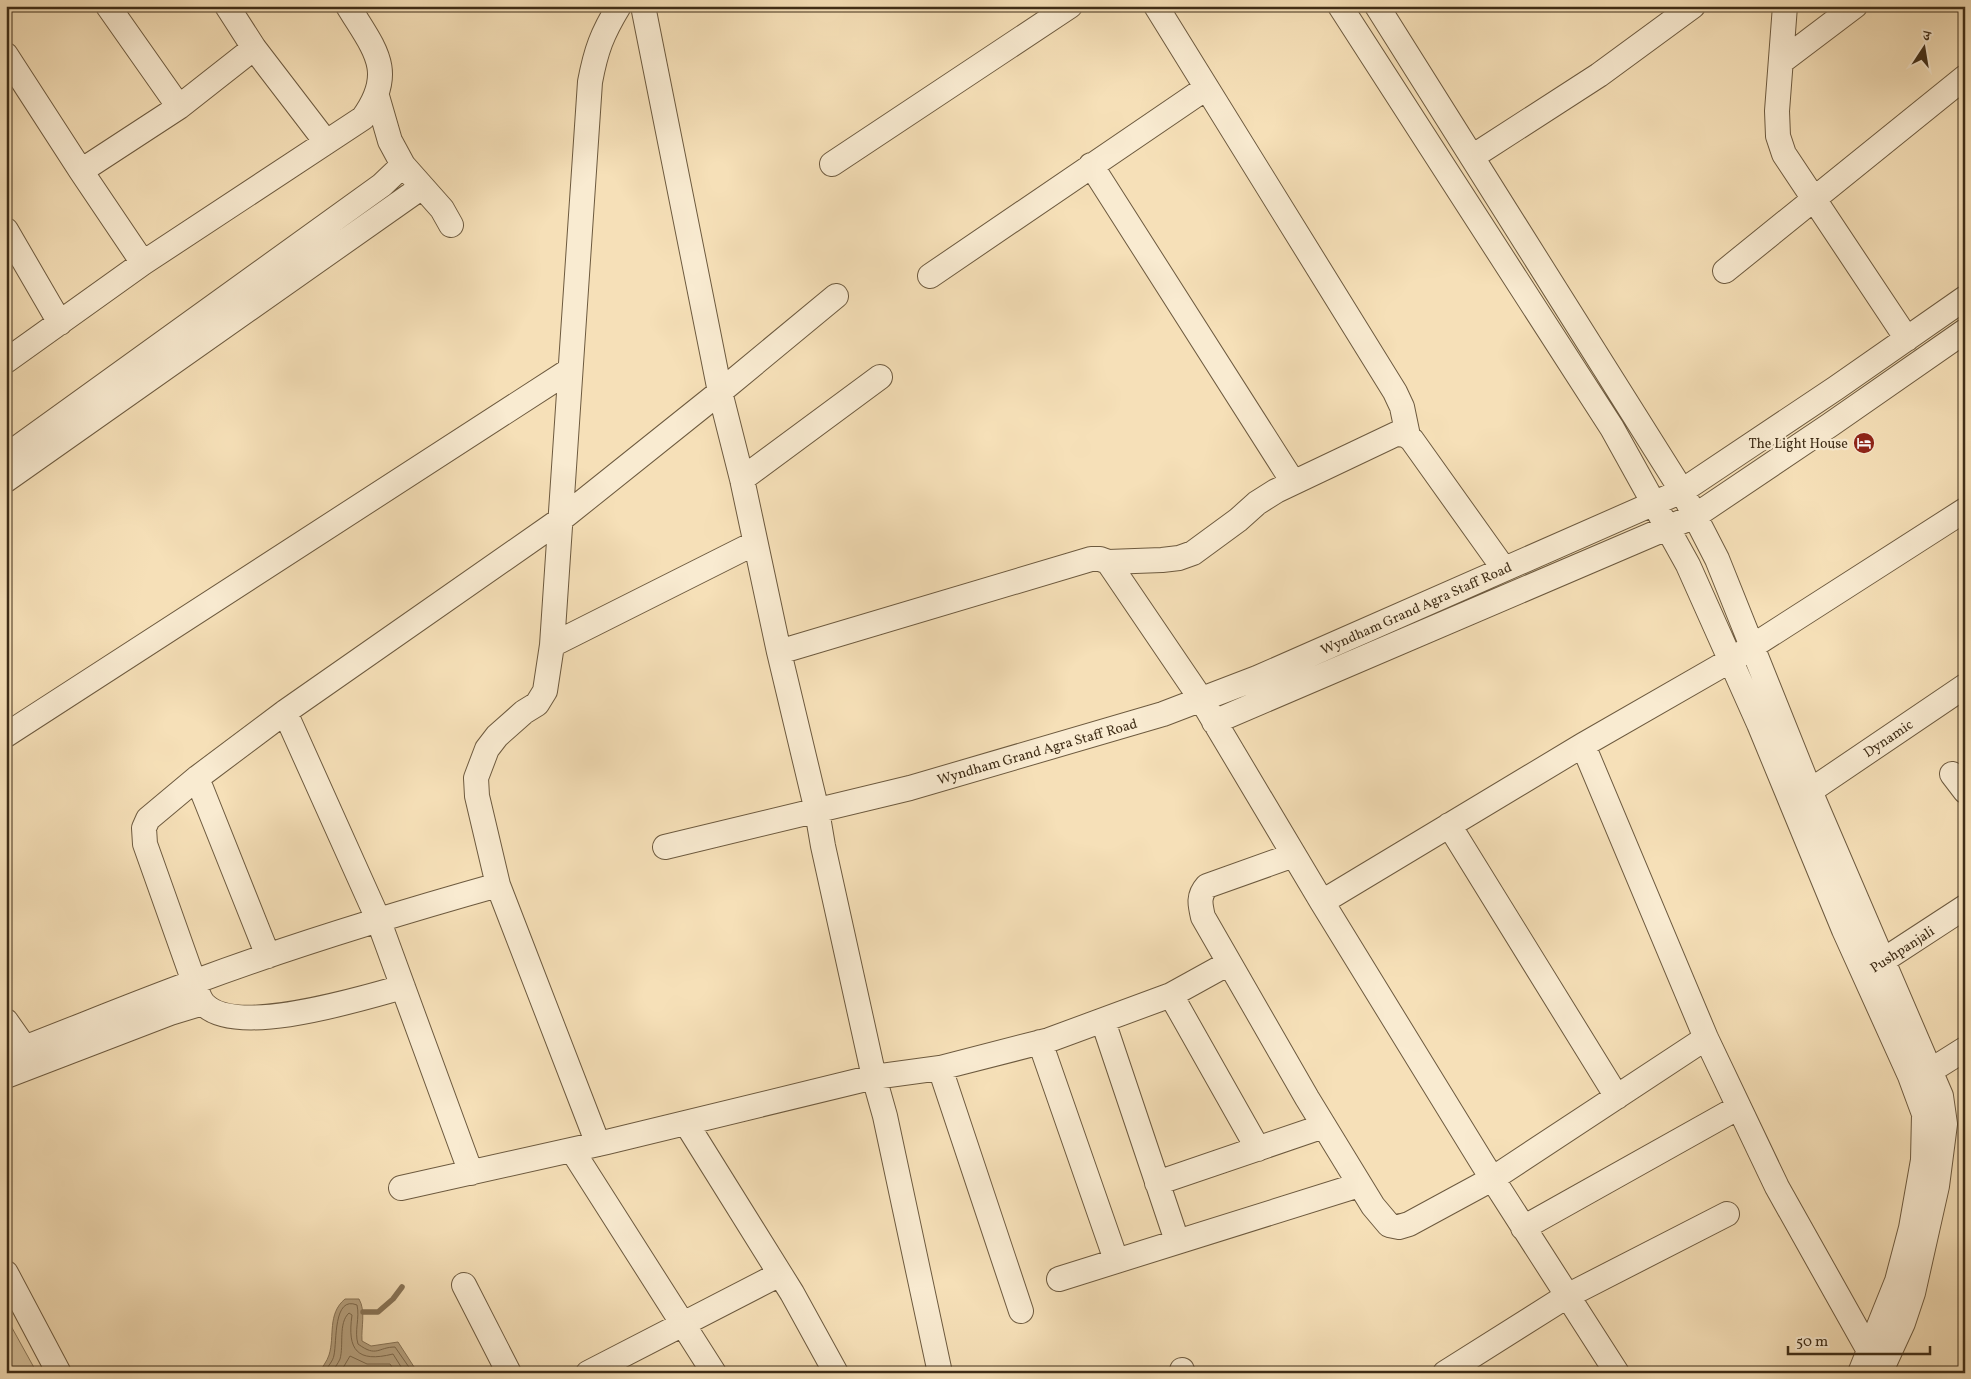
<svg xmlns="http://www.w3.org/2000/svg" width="1971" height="1379" viewBox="0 0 1971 1379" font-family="Vollkorn,'Noto Serif Devanagari',serif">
<rect width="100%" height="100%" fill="#f6e0b8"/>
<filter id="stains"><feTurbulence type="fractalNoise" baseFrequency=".004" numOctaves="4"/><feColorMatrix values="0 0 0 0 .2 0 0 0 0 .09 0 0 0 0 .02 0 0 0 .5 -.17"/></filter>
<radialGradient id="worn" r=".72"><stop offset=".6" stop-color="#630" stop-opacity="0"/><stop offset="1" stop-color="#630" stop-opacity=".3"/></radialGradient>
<!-- green -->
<path fill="#d7c29d" stroke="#8b785a" d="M6 1317 37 1373H6Z"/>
<!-- water -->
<path fill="#b8a381" stroke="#887457" d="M345 1299H359C366 1311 361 1327 362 1341L371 1346 398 1342 418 1373H320C322 1366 327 1362 329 1355 335 1336 327 1314 345 1299Z"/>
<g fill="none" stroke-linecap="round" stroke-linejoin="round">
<!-- shore -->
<path stroke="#7c684c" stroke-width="1" d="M325 1373C327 1366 333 1362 334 1355 337 1342 333 1295 357 1305 360 1318 354 1331 358 1344 377 1358 378 1347 395 1347L413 1373
M332 1373C334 1368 338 1364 340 1359 344 1345 338 1323 349 1313L352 1315C347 1350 357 1363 393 1354L405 1373
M340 1373 350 1356 367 1364H390L396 1373"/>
<!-- stream -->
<path stroke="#887457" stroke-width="5.5" d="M363 1312H378L393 1299 402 1287"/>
<!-- minor casing -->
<g stroke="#6d5a3f" stroke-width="26">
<path id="minor" d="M108 6 179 107
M227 6 254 48 326 142
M643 6 720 392 742 479 779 652 817 811 823 846 874 1077 885 1116 940 1373
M1156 6 1395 392 1402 407 1408 436
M1340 6 1612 428 1688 565 1759 724 1844 930 1910 1076 1924 1114 1923 1160 1911 1228 1897 1281 1860 1373
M1377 6 1682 491 1717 559 1810 791 1941 1096 1945 1124 1937 1186 1913 1293 1903 1323 1880 1373
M1785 6 1777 111 1778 136 1784 154 1907 339
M6 55 81 171 143 263
M1781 62 1855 6
M377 96 390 141 403 165 442 209 451 225
M1472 157 1599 75 1693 6
M832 164 1070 6
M1091 165 1293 482
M81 171 179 107 254 48
M6 230 60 323
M1725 271 1965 77
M930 276 1206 88
M6 361 143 263 363 118C397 71 374 49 348 6
M6 456 382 185 403 165
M742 479 880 377
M6 480 422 187
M1108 562 1162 560 1179 558 1193 553 1238 520 1257 503 1276 491 1396 434C1403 434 1407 435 1412 440L1504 569
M552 645 755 543
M779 652 1091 559H1100L1108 562 1201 699 1322 902 1483 1164 1617 1373
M285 712 378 919 471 1173
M1214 722 1695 516 1830 425 1965 331
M6 735 570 370
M1583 745 1706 1038 1777 1187 1869 1351 1877 1357
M1952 774 1965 791
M197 778 268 956
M1810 791 1965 686
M1449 825 1617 1097
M665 847 910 788 1163 714 1257 678 1682 491 1836 388 1965 298
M1294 855 1207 886C1198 896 1200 904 1203 917L1307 1098 1373 1206 1389 1225 1399 1227 1409 1224 1492 1179 1706 1038
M1322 902 1583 745 1731 660 1965 510
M1870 969 1965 907
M403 987C363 998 233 1039 203 1003 199 998 196 988 194 982L145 844 144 828 148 819 197 778 285 712 560 520 720 392 836 296
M1171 995 1258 1149
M6 1021 25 1048
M1103 1021 1177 1241
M1040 1042 1116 1260
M6 1055C69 1031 131 1005 194 982 293 945 395 914 498 885
M940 1068 1021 1311
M1930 1071 1965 1049
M6 1076 170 1013 203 1003
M686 1123 792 1293 836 1373
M598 1144 498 885 477 796 476 778 487 749 497 736 524 712 537 704 545 691 552 645 590 82C596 50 602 34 619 6
M572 1150 714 1373
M1157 1183 1324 1126
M401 1188 607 1142 874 1077 940 1068 1049 1040 1171 995 1229 963
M1523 1228 1739 1107
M6 1273 59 1373
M1059 1279 1359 1185
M464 1285 509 1373
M1182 1370 1183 1373
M588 1373 780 1274
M1445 1373 1567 1296 1727 1214"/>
</g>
<!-- minor -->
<use href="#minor" stroke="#f9ebd1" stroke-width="24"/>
</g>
<!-- icons -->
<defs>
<g id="hotel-disc" transform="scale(1.125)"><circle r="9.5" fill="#8f2418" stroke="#f9ebd1"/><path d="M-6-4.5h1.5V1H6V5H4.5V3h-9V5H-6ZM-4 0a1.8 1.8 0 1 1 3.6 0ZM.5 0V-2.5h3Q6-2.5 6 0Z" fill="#fff"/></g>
</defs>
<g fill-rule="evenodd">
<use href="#hotel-disc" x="1864" y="443"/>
</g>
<g text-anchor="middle" stroke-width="4.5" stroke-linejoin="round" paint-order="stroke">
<!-- poi labels -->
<g font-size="14" fill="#3f2d17" stroke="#f9ebd1" text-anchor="end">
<text x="1848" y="448">The Light House</text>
</g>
<!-- street labels -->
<g font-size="14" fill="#3f2d17" stroke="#f9ebd1">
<text transform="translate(1416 608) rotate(-24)" y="5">Wyndham Grand Agra Staff Road</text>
<text transform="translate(1888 738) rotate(-34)" y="5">Dynamic</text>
<text transform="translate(1037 751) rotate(-16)" y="5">Wyndham Grand Agra Staff Road</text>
<text transform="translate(1902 949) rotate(-33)" y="5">Pushpanjali</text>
</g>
</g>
<!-- margin -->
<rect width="1971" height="1379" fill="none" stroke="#f6e0b8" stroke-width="25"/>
<rect x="8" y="8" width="1956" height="1364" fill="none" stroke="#3f2d17" stroke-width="2.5"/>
<rect x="12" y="12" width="1946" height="1354" fill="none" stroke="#3f2d17"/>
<!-- north arrow -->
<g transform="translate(1924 48) rotate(12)" stroke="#f9ebd1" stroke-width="4" paint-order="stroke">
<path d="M0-4L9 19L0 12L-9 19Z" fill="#3f2d17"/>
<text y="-8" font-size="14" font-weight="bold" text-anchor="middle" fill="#3f2d17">उ</text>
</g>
<!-- scale -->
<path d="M1788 1346v8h142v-8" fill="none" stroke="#3f2d17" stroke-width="2.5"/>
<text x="1796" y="1346" font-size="15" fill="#3f2d17" stroke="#f9ebd1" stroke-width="4" paint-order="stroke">50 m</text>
<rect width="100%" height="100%" filter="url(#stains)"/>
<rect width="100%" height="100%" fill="url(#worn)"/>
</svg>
